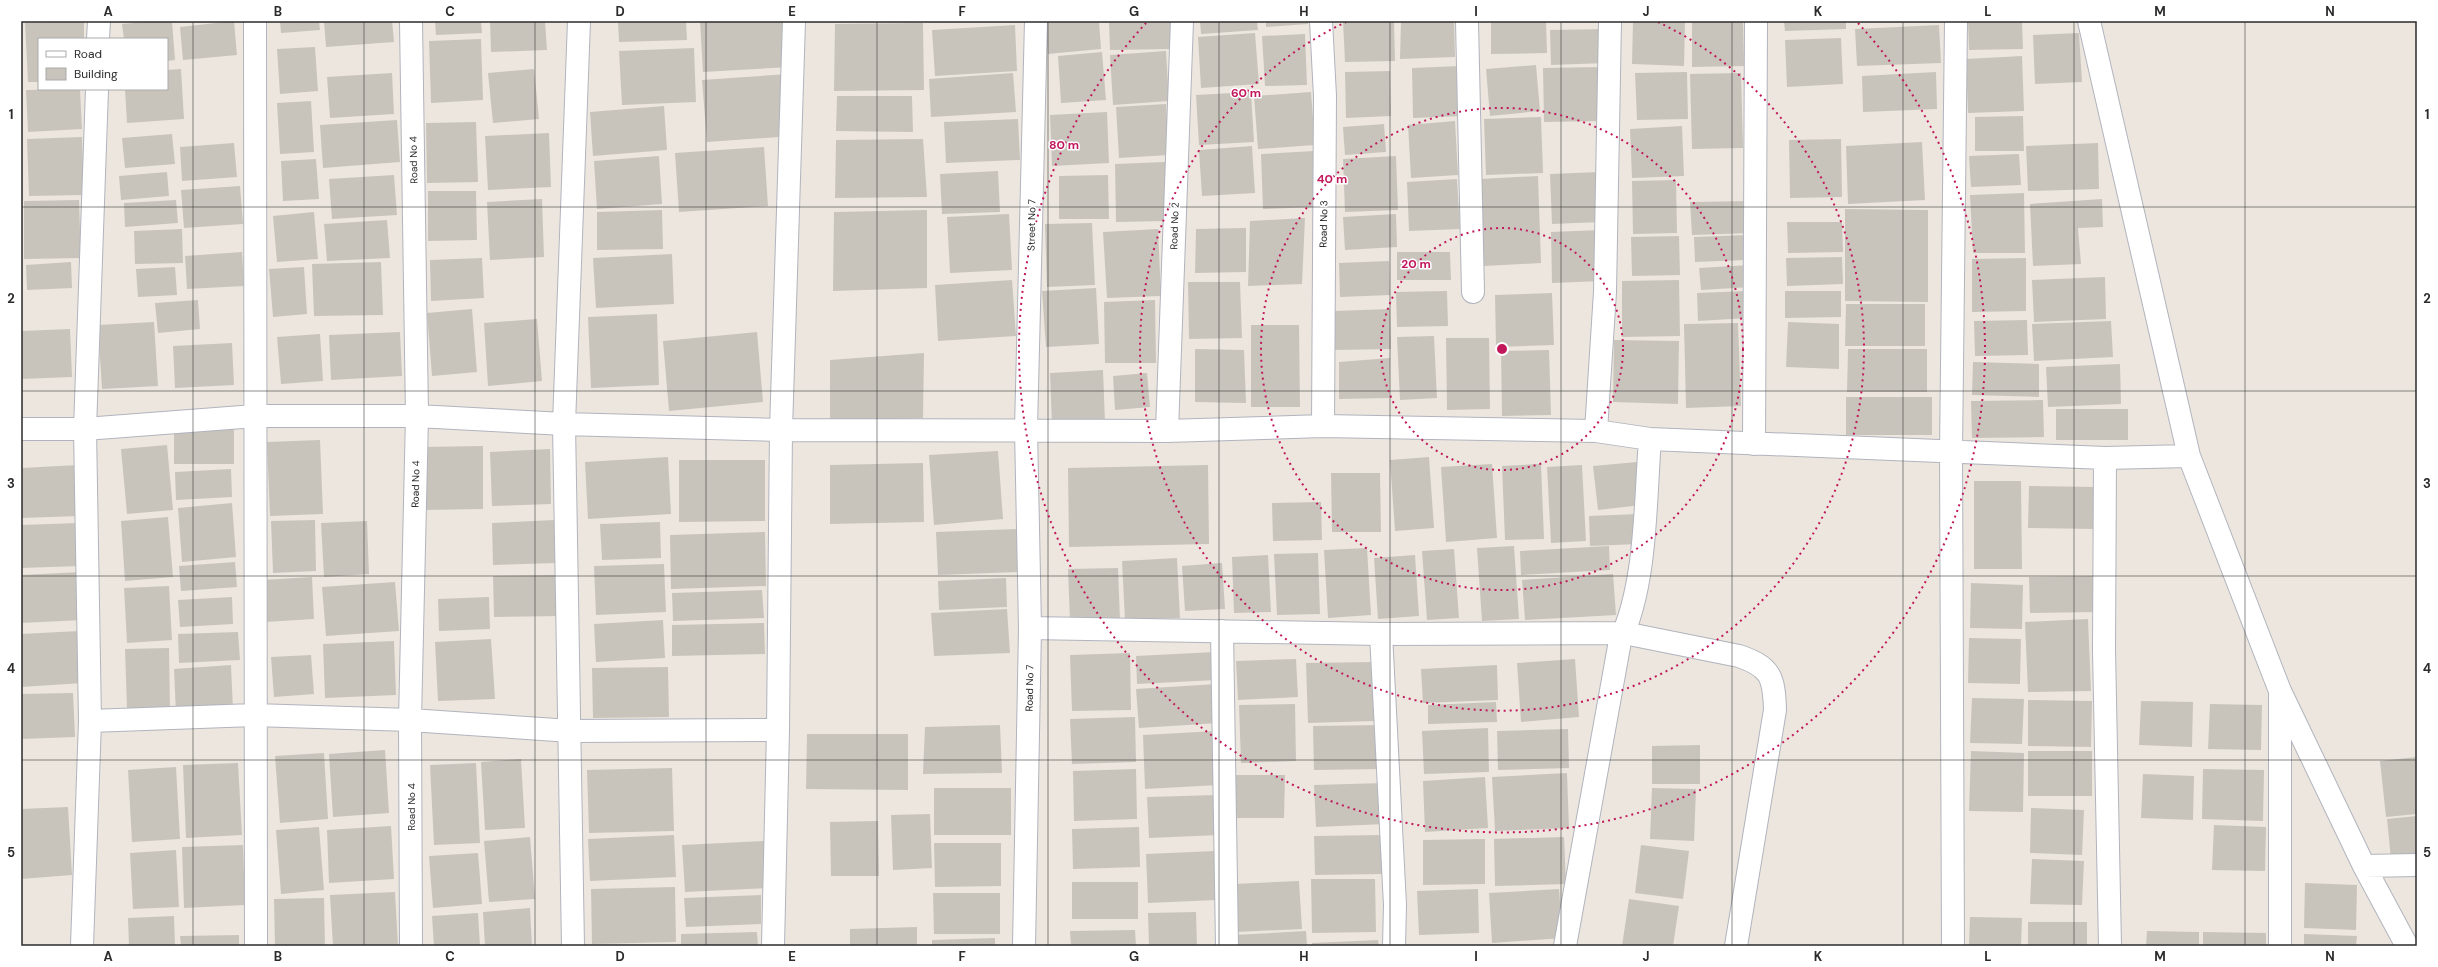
<svg xmlns="http://www.w3.org/2000/svg" width="2438" height="967" viewBox="0 0 2438 967" font-family="'DM Sans',sans-serif">
<rect width="100%" height="100%" fill="#ece6de"/>
<!-- building -->
<path fill="#c8c4bc" d="M84 21V39H39V82H28L25 23Z
M157 21H172L175 60 167 61V39H124L122 24Z
M234 21 237 55 183 60 180 27Z
M280 21H319L320 30 281 33Z
M324 21H392L394 42 326 47Z
M435 21H481L482 33 436 35Z
M490 21H545L547 50 491 52Z
M618 21H686L687 40 619 42Z
M700 21H787L790 67 703 72Z
M1045 21H1099L1101 49 1048 54Z
M1109 21H1170L1171 49 1110 50Z
M1200 21H1257L1258 30 1201 34Z
M1266 21H1308V24L1266 27Z
M1343 21H1394L1395 61 1345 62Z
M1401 21H1454L1455 57 1400 59Z
M1491 21H1546L1547 53 1491 54Z
M1633 21 1685 22 1684 66 1632 64Z
M1692 21H1743L1744 66 1692 67Z
M1784 21H1846V29L1785 31Z
M1968 21H2022L2023 49 1969 50Z
M923 23 924 90 834 91 835 24Z
M1015 25 1017 71 935 76 932 30Z
M1939 25 1941 63 1857 66 1855 29Z
M1605 29 1606 63 1551 65 1550 30Z
M1255 33 1259 84 1201 88 1198 37Z
M2079 33 2082 82 2035 84 2033 35Z
M1305 34 1307 85 1265 86 1262 36Z
M1841 38 1843 84 1787 87 1785 40Z
M481 39 483 100 431 103 429 41Z
M315 47 318 91 280 94 277 49Z
M694 48 696 102 622 105 619 51Z
M1166 51 1169 101 1113 105 1110 55Z
M1102 52 1106 100 1061 103 1058 56Z
M2022 56 2024 111 1968 113 1966 59Z
M1536 65 1540 111 1490 116 1486 69Z
M1461 66 1462 116 1413 118 1412 68Z
M1601 67 1602 121 1544 122 1543 68Z
M181 69 184 119 127 123 125 89H167V70Z
M534 69 539 119 493 123 488 73Z
M1390 71 1391 116 1346 118 1345 72Z
M1687 72 1688 119 1637 120 1635 73Z
M1936 72 1937 109 1863 112 1862 76Z
M392 73 394 114 330 118 327 77Z
M1013 73 1016 112 931 117 929 79Z
M1741 73 1743 148 1692 149 1690 74Z
M789 74 793 136 707 142 702 80Z
M80 89 82 129 28 132 26 90Z
M1251 92 1254 142 1199 145 1196 95Z
M1311 92 1315 145 1258 149 1254 96Z
M837 96H912L913 132 836 131Z
M311 101 314 152 280 154 277 103Z
M1166 104 1169 155 1119 158 1116 107Z
M664 106 667 150 593 156 590 112Z
M1107 112 1109 163 1052 166 1050 115Z
M2023 116 2024 151H1975V117Z
M1541 117 1543 173 1486 175 1484 119Z
M1018 119 1020 160 946 163 944 122Z
M397 120 400 162 323 168 320 125Z
M1455 121 1458 175 1411 178 1408 125Z
M476 122 478 182 427 183 426 123Z
M1384 124 1386 152 1345 155 1343 127Z
M1682 126 1684 176 1632 178 1630 129Z
M549 133 551 187 488 190 485 136Z
M172 134 175 164 125 168 122 138Z
M82 137 84 195 29 196 27 139Z
M923 139 927 197 835 198 836 140Z
M1841 139 1842 197 1790 198 1789 140Z
M1922 142 1925 200 1848 204 1846 146Z
M234 143 237 177 182 181 180 147Z
M2098 143 2099 189 2028 191 2026 146Z
M1252 146 1255 193 1202 196 1199 150Z
M764 147 768 206 679 212 675 153Z
M1314 151 1316 207 1263 209 1261 154Z
M2019 154 2021 185 1971 187 1969 156Z
M659 156 662 204 597 209 594 161Z
M1396 156 1398 210 1345 212 1343 159Z
M316 159 319 199 283 201 281 161Z
M1165 162 1166 221 1116 222 1115 164Z
M998 171 1000 212 942 214 940 174Z
M167 172 169 196 121 200 119 176Z
M1599 172 1601 222 1552 224 1550 174Z
M394 175 397 215 332 219 329 179Z
M1108 175 1109 219H1059V176Z
M1538 176 1541 263 1484 266 1480 179Z
M1457 179 1460 229 1409 231 1407 182Z
M1676 180 1677 233 1633 234 1632 181Z
M240 186 243 224 184 228 181 190Z
M428 191H476L477 240 428 241Z
M2024 193 2025 253H1973L1970 195Z
M542 199 544 257 490 260 487 202Z
M2102 199 2103 227 2078 228 2081 264 2033 266 2030 204Z
M79 200 81 258 24 259V201Z
M176 200 178 223 125 227 124 203Z
M1750 201 1752 233 1692 235 1690 202Z
M1845 209 1928 210V302L1845 301Z
M662 210 663 249 597 250V212Z
M927 210V288L833 291 834 212Z
M314 212 318 259 277 262 273 216Z
M1009 214 1012 270 950 273 947 217Z
M1396 214 1397 247 1345 250 1343 217Z
M1305 218 1302 284 1248 286 1250 221Z
M387 220 390 258 327 261 324 224Z
M1787 222H1842L1843 252 1788 253Z
M1092 223 1095 285 1047 287 1045 224Z
M1246 228V272L1195 273 1196 229Z
M182 229 183 263 135 264 134 231Z
M1158 229 1161 296 1107 298 1103 232Z
M1600 230 1602 281 1552 283 1551 232Z
M1747 235V260L1695 262 1694 237Z
M1679 236 1680 275 1632 276 1631 237Z
M242 252 244 286 187 289 185 256Z
M1397 252H1450L1451 280H1397Z
M672 254 674 304 596 308 593 258Z
M1842 257 1843 284 1787 286 1786 258Z
M482 258 484 298 431 301 430 260Z
M2026 258V311L1972 312V259Z
M1389 261 1390 295 1340 297 1339 263Z
M71 262 72 288 27 290 26 265Z
M381 262 383 315 314 316 312 264Z
M1750 265 1751 287 1701 290 1699 268Z
M175 267 177 295 138 297 136 269Z
M304 267 307 314 273 317 269 269Z
M2105 277 2106 319 2034 322 2032 280Z
M1012 280 1016 336 938 341 935 285Z
M1679 280 1680 336 1622 337V281Z
M1188 282H1240L1242 338 1189 339Z
M1096 288 1099 344 1046 347 1042 291Z
M1447 291 1448 326 1397 327 1396 292Z
M1747 291 1748 318 1698 321 1697 293Z
M1785 291H1841V317L1785 318Z
M1552 293 1554 345 1496 347 1495 295Z
M198 300 200 329 158 333 155 303Z
M1155 300 1156 363H1105L1104 302Z
M1846 304H1925V346H1845Z
M472 309 477 372 432 376 427 313Z
M1390 309 1391 349 1335 350 1334 311Z
M657 314 659 385 591 388 588 317Z
M537 319 542 381 488 386 484 323Z
M2027 320 2028 355 1975 356 1974 321Z
M2111 321 2113 357 2034 361 2032 324Z
M154 322 158 386 102 389 98 325Z
M1788 322 1839 324V369L1786 367Z
M1738 323 1741 406 1686 408 1684 324Z
M1251 325H1299L1300 407H1251Z
M70 329 72 377 21 379V331Z
M400 332 402 376 331 380 329 335Z
M757 332 763 402 669 411 663 341Z
M320 334 323 381 281 384 277 337Z
M1434 336 1437 398 1400 400 1397 337Z
M1446 338H1489L1490 409 1447 410Z
M1614 340 1679 341 1678 404 1613 402Z
M232 343 234 385 175 388 173 346Z
M1195 349 1244 350 1246 403 1195 402Z
M1848 349H1927V392H1847Z
M1549 350 1551 415 1502 416 1501 351Z
M924 353 923 418 830 421V360Z
M1390 358 1389 398 1339 399V362Z
M1973 362 2039 364V397L1972 395Z
M2120 364 2121 404 2048 407 2046 367Z
M1103 370 1105 422 1052 425 1050 373Z
M1147 373 1150 407 1115 410 1113 376Z
M1846 397H1932V435H1846Z
M2043 400 2044 437 1972 438 1971 401Z
M2056 409H2128V440H2056Z
M174 427H234V464H174Z
M320 440 323 514 270 516 267 442Z
M167 445 173 510 127 514 121 449Z
M483 446V509L423 510 422 447Z
M550 449 551 504 492 506 490 452Z
M998 451 1003 519 934 525 929 455Z
M668 457 671 514 588 519 585 462Z
M1429 457 1434 528 1395 531 1390 460Z
M679 460H765V521L679 522Z
M1637 462 1642 505 1598 510 1593 466Z
M923 463 924 522 830 524V465Z
M1492 464 1497 538 1446 542 1441 467Z
M1541 464 1544 539 1505 540 1502 466Z
M78 465 80 516 21 518V468Z
M1208 465 1209 544 1069 547 1068 468Z
M1582 465 1586 541 1551 543 1547 467Z
M231 469 232 497 176 500 175 472Z
M1331 473H1380L1381 532H1332Z
M1974 481H2021L2022 569H1974Z
M2029 486 2096 487 2095 529 2028 528Z
M1321 502 1322 540 1273 541 1272 503Z
M232 503 236 557 182 562 178 508Z
M1638 514 1639 544 1590 546 1589 516Z
M168 517 173 577 125 581 121 521Z
M315 520 316 571 273 573 271 521Z
M554 520 556 563 493 565 492 523Z
M367 521 369 574 324 577 321 523Z
M660 522 661 558 602 560 600 524Z
M78 523 80 566 21 568V525Z
M1017 529 1019 572 938 575 936 532Z
M765 532 766 586 671 589 670 535Z
M1514 546 1519 619 1482 621 1477 548Z
M1609 546 1610 570 1521 575 1520 551Z
M1367 548 1371 615 1328 618 1324 550Z
M1454 549 1459 618 1427 620 1422 551Z
M1318 553 1320 614 1277 615 1274 554Z
M1268 555 1271 612 1234 613 1232 557Z
M1415 555 1419 616 1378 619 1374 558Z
M1177 558 1180 618 1125 620 1122 561Z
M235 562 237 587 181 591 179 566Z
M1222 563 1225 609 1185 611 1182 566Z
M664 564 666 612 596 615 594 566Z
M1118 568 1120 620 1070 622 1068 569Z
M81 572 83 620 21 623V575Z
M1613 574 1616 615 1525 620 1522 580Z
M561 575V616L494 617 493 576Z
M2096 576 2097 612 2030 613 2029 577Z
M312 577 314 619 265 622 262 580Z
M1006 578 1007 607 939 610 938 581Z
M395 582 399 631 326 636 322 587Z
M1971 583 2023 585 2022 629 1970 628Z
M169 586 172 640 127 643 124 588Z
M762 590 764 618 673 621 672 593Z
M232 597 233 624 180 627 178 600Z
M489 597 490 629 439 631 438 599Z
M1007 609 1010 653 934 656 931 613Z
M2088 619 2091 691 2028 692 2025 622Z
M663 620 665 658 596 662 594 624Z
M764 623 765 654 672 656V625Z
M79 631 83 683 21 687V634Z
M238 632 240 660 179 663 178 634Z
M1969 638 2021 639 2020 684 1968 683Z
M491 639 495 699 438 701 435 642Z
M394 641 396 695 325 698 323 644Z
M169 648 170 709H127L125 649Z
M1215 652 1216 680 1137 684 1136 656Z
M1130 653 1131 710 1072 711 1070 655Z
M311 655 314 694 274 697 271 657Z
M1296 659 1298 697 1238 700 1236 661Z
M1575 659 1579 717 1521 722 1517 663Z
M1374 662 1375 721 1308 723 1306 663Z
M231 665 233 710 176 714 174 669Z
M1497 665 1498 700 1423 703 1421 669Z
M668 667 669 717 593 718 592 668Z
M1217 684 1219 723 1139 728 1136 689Z
M73 693 75 737 21 739V694Z
M1972 698 2024 699 2022 744 1970 743Z
M2028 700 2092 701 2091 747 2028 746Z
M2141 701 2193 702 2192 747 2139 745Z
M1496 702 1497 722 1428 724V705Z
M1295 704 1296 761 1241 763 1239 705Z
M2210 704 2262 705 2261 750 2208 749Z
M1135 717 1136 762 1072 764 1070 719Z
M1000 725 1002 773 923 774 925 727Z
M1381 725 1382 769 1314 770 1313 726Z
M1488 728 1489 772 1424 774 1422 731Z
M1568 729 1569 768 1498 770 1497 731Z
M1216 731 1218 785 1145 789 1143 735Z
M807 734H908V790L806 789Z
M1700 745V784H1652V746Z
M385 750 389 813 333 817 329 754Z
M1971 751 2024 753 2023 812 1969 811Z
M2028 751H2092V796H2028Z
M324 753 328 819 280 823 275 756Z
M2417 757V814L2386 817 2380 761Z
M521 759 525 828 485 830 481 762Z
M238 763 242 835 186 838 183 765Z
M476 763 480 843 434 845 430 765Z
M176 767 180 839 132 842 128 770Z
M672 768 674 831 589 833 587 770Z
M1136 769 1137 819 1074 821 1073 771Z
M2203 769 2264 770 2263 821 2202 819Z
M1567 773 1569 828 1495 831 1492 777Z
M2143 774 2194 776 2193 820 2141 818Z
M1234 775H1285L1284 818H1234Z
M1485 777 1488 828 1425 832 1423 781Z
M1384 783 1386 824 1316 827 1314 785Z
M934 788H1011V835H934Z
M1652 788 1696 789 1694 841 1650 839Z
M1217 795 1219 835 1149 838 1147 797Z
M68 807 72 875 21 879V809Z
M2031 808 2084 810 2082 855 2030 853Z
M930 814 932 868 893 870 891 815Z
M2417 816V857L2391 860 2387 819Z
M878 821 879 876H831L830 822Z
M2214 825 2266 827 2265 871 2212 870Z
M391 826 394 879 329 883 327 830Z
M319 827 324 890 281 894 276 830Z
M1139 827 1140 867 1073 869 1072 829Z
M674 835 676 877 590 881 588 839Z
M1383 835V874L1315 875 1314 836Z
M530 837 535 899 489 902 484 841Z
M1564 837 1566 884 1495 886 1494 839Z
M1485 839V884L1423 885V840Z
M765 841 767 888 685 892 682 845Z
M934 843H1001V886L935 887Z
M243 845 245 905 184 908 182 847Z
M1641 845 1689 851 1683 899 1635 893Z
M176 850 179 907 133 909 130 853Z
M1215 851 1216 900 1148 903 1146 854Z
M478 853 482 904 433 908 429 856Z
M2032 859 2084 861 2082 905 2030 904Z
M1311 879H1375L1376 932 1312 933Z
M1299 881 1302 929 1236 932 1234 884Z
M1072 882H1138V919H1072Z
M2305 883 2357 885 2356 930 2304 928Z
M675 887 676 942 592 944 591 889Z
M1478 889 1479 933 1419 935 1417 891Z
M1559 889 1563 938 1492 943 1489 893Z
M395 892 398 946H333L330 895Z
M933 893H1000V934H934Z
M761 895V924L686 927 684 898Z
M324 898 325 946H275L274 899Z
M1629 899 1679 906 1673 946H1622Z
M530 908 532 946H485L483 912Z
M1196 912 1197 946H1149L1148 913Z
M478 913 480 946H434L432 916Z
M174 916 175 946H129L128 918Z
M1970 917 2022 918 2021 946H1969Z
M2028 922H2087V946H2028Z
M917 927V946H850V929Z
M1135 930 1136 946H1071L1070 931Z
M1306 931 1307 946H1235L1234 935Z
M2147 931 2199 932V946H2146Z
M757 932 758 946H681V934Z
M2203 932 2266 933V946H2203Z
M2304 934 2357 936 2356 946H2304Z
M239 935V946H181L180 936Z
M995 938V946H932V940Z
M1378 940 1379 946H1312V943Z"/>
<g fill="none" stroke-linecap="round" stroke-linejoin="round">
<!-- street casing -->
<g stroke="#b1b4be" stroke-width="24">
<path id="street" d="M255 21 256 946
M411 21 417 416 410 720 411 946
M1321 21 1325 96 1323 426
M1467 21 1473 292
M2089 21 2189 456 2280 691 2364 866 2407 946
M98 39 99 21
M21 429H85L255 416H417L564 424 781 430 1167 431 1323 426 1596 431 1650 439 2105 458 2189 456
M1167 431 1182 21
M1596 431 1605 292 1610 21
M1754 444 1756 21
M2105 458 2104 650 2110 946
M1030 628 1381 634 1624 633 1739 656C1771 667 1774 677 1775 710L1736 946
M1222 631 1227 946
M1381 634 1395 905 1394 946
M2280 696V946
M90 721 254 715 410 720 571 731 778 730
M2364 866 2417 865
M82 946 90 721 85 429 97 89
M573 946 564 424 579 21
M773 946 778 730 781 430 794 21
M1024 946 1030 628 1026 429 1036 21
M1565 946 1620 641C1647 583 1645 503 1650 439
M1953 946 1951 452 1956 21"/>
</g>
<!-- street -->
<use href="#street" stroke="#fff" stroke-width="22"/>
</g>
<!-- grid -->
<path fill="none" stroke="#2b2b2b" stroke-width="1" stroke-opacity="0.55" d="M193 21V946M364 21V946M535 21V946M706 21V946M877 21V946M1048 21V946M1219 21V946M1390 21V946M1561 21V946M1732 21V946M1903 21V946M2074 21V946M2245 21V946M21 207H2417M21 391H2417M21 576H2417M21 760H2417"/>
<!-- distance rings -->
<g fill="none" stroke="#c2185b" stroke-width="2" stroke-dasharray="2 4">
<circle cx="1502" cy="349" r="121"/>
<circle cx="1502" cy="349" r="241"/>
<path d="M1658 22A362 362 0 1 1 1346 22"/>
<path d="M1858 23A483 483 0 1 1 1146 23"/>
</g>
<g text-anchor="middle" stroke-width="3" stroke-linejoin="round" paint-order="stroke">
<!-- street labels -->
<g font-size="10" fill="#2b2b2b" stroke="#fff">
<text transform="translate(413 160) rotate(-91)" y="4">Road No 4</text>
<text transform="translate(1323 224) rotate(-89)" y="4">Road No 3</text>
<text transform="translate(1031 225) rotate(-89)" y="4">Street No 7</text>
<text transform="translate(1174 226) rotate(-88)" y="4">Road No 2</text>
<text transform="translate(415 484) rotate(-89)" y="4">Road No 4</text>
<text transform="translate(1029 688) rotate(-89)" y="4">Road No 7</text>
<text transform="translate(411 807) rotate(-90)" y="4">Road No 4</text>
</g>
</g>
<circle cx="1502" cy="349" r="6" fill="#c2185b" stroke="#fff" stroke-width="2"/>
<g font-size="12" text-anchor="middle" font-weight="bold" fill="#c2185b" stroke="#fff" stroke-width="3" stroke-linejoin="round" paint-order="stroke">
<text x="1246" y="97">60 m</text>
<text x="1064" y="149">80 m</text>
<text x="1332" y="183">40 m</text>
<text x="1416" y="268">20 m</text>
</g>
<!-- border -->
<rect width="2438" height="967" fill="none" stroke="#ffffff" stroke-width="44"/>
<!-- legend -->
<rect x="38" y="38" width="130" height="52" fill="#ffffff" stroke="#aaaaaa"/>
<rect x="46" y="51" width="20" height="6" fill="#ffffff" stroke="#aaaaaa"/>
<text x="74" y="58" font-size="12" fill="#2b2b2b">Road</text>
<rect x="46" y="68" width="20" height="12" fill="#c8c4bc" stroke="#aaaaaa"/>
<text x="74" y="78" font-size="12" fill="#2b2b2b">Building</text>
<rect x="22" y="22" width="2394" height="923" fill="none" stroke="#2b2b2b" stroke-width="1.5"/>
<g font-size="13" text-anchor="middle" font-weight="bold" fill="#2b2b2b">
<text x="108" y="16">A</text>
<text x="278" y="16">B</text>
<text x="450" y="16">C</text>
<text x="620" y="16">D</text>
<text x="792" y="16">E</text>
<text x="962" y="16">F</text>
<text x="1134" y="16">G</text>
<text x="1304" y="16">H</text>
<text x="1476" y="16">I</text>
<text x="1646" y="16">J</text>
<text x="1818" y="16">K</text>
<text x="1988" y="16">L</text>
<text x="2160" y="16">M</text>
<text x="2330" y="16">N</text>
<text x="11" y="119">1</text>
<text x="2427" y="119">1</text>
<text x="11" y="303">2</text>
<text x="2427" y="303">2</text>
<text x="11" y="488">3</text>
<text x="2427" y="488">3</text>
<text x="11" y="673">4</text>
<text x="2427" y="673">4</text>
<text x="11" y="857">5</text>
<text x="2427" y="857">5</text>
<text x="108" y="961">A</text>
<text x="278" y="961">B</text>
<text x="450" y="961">C</text>
<text x="620" y="961">D</text>
<text x="792" y="961">E</text>
<text x="962" y="961">F</text>
<text x="1134" y="961">G</text>
<text x="1304" y="961">H</text>
<text x="1476" y="961">I</text>
<text x="1646" y="961">J</text>
<text x="1818" y="961">K</text>
<text x="1988" y="961">L</text>
<text x="2160" y="961">M</text>
<text x="2330" y="961">N</text>
</g>
</svg>
